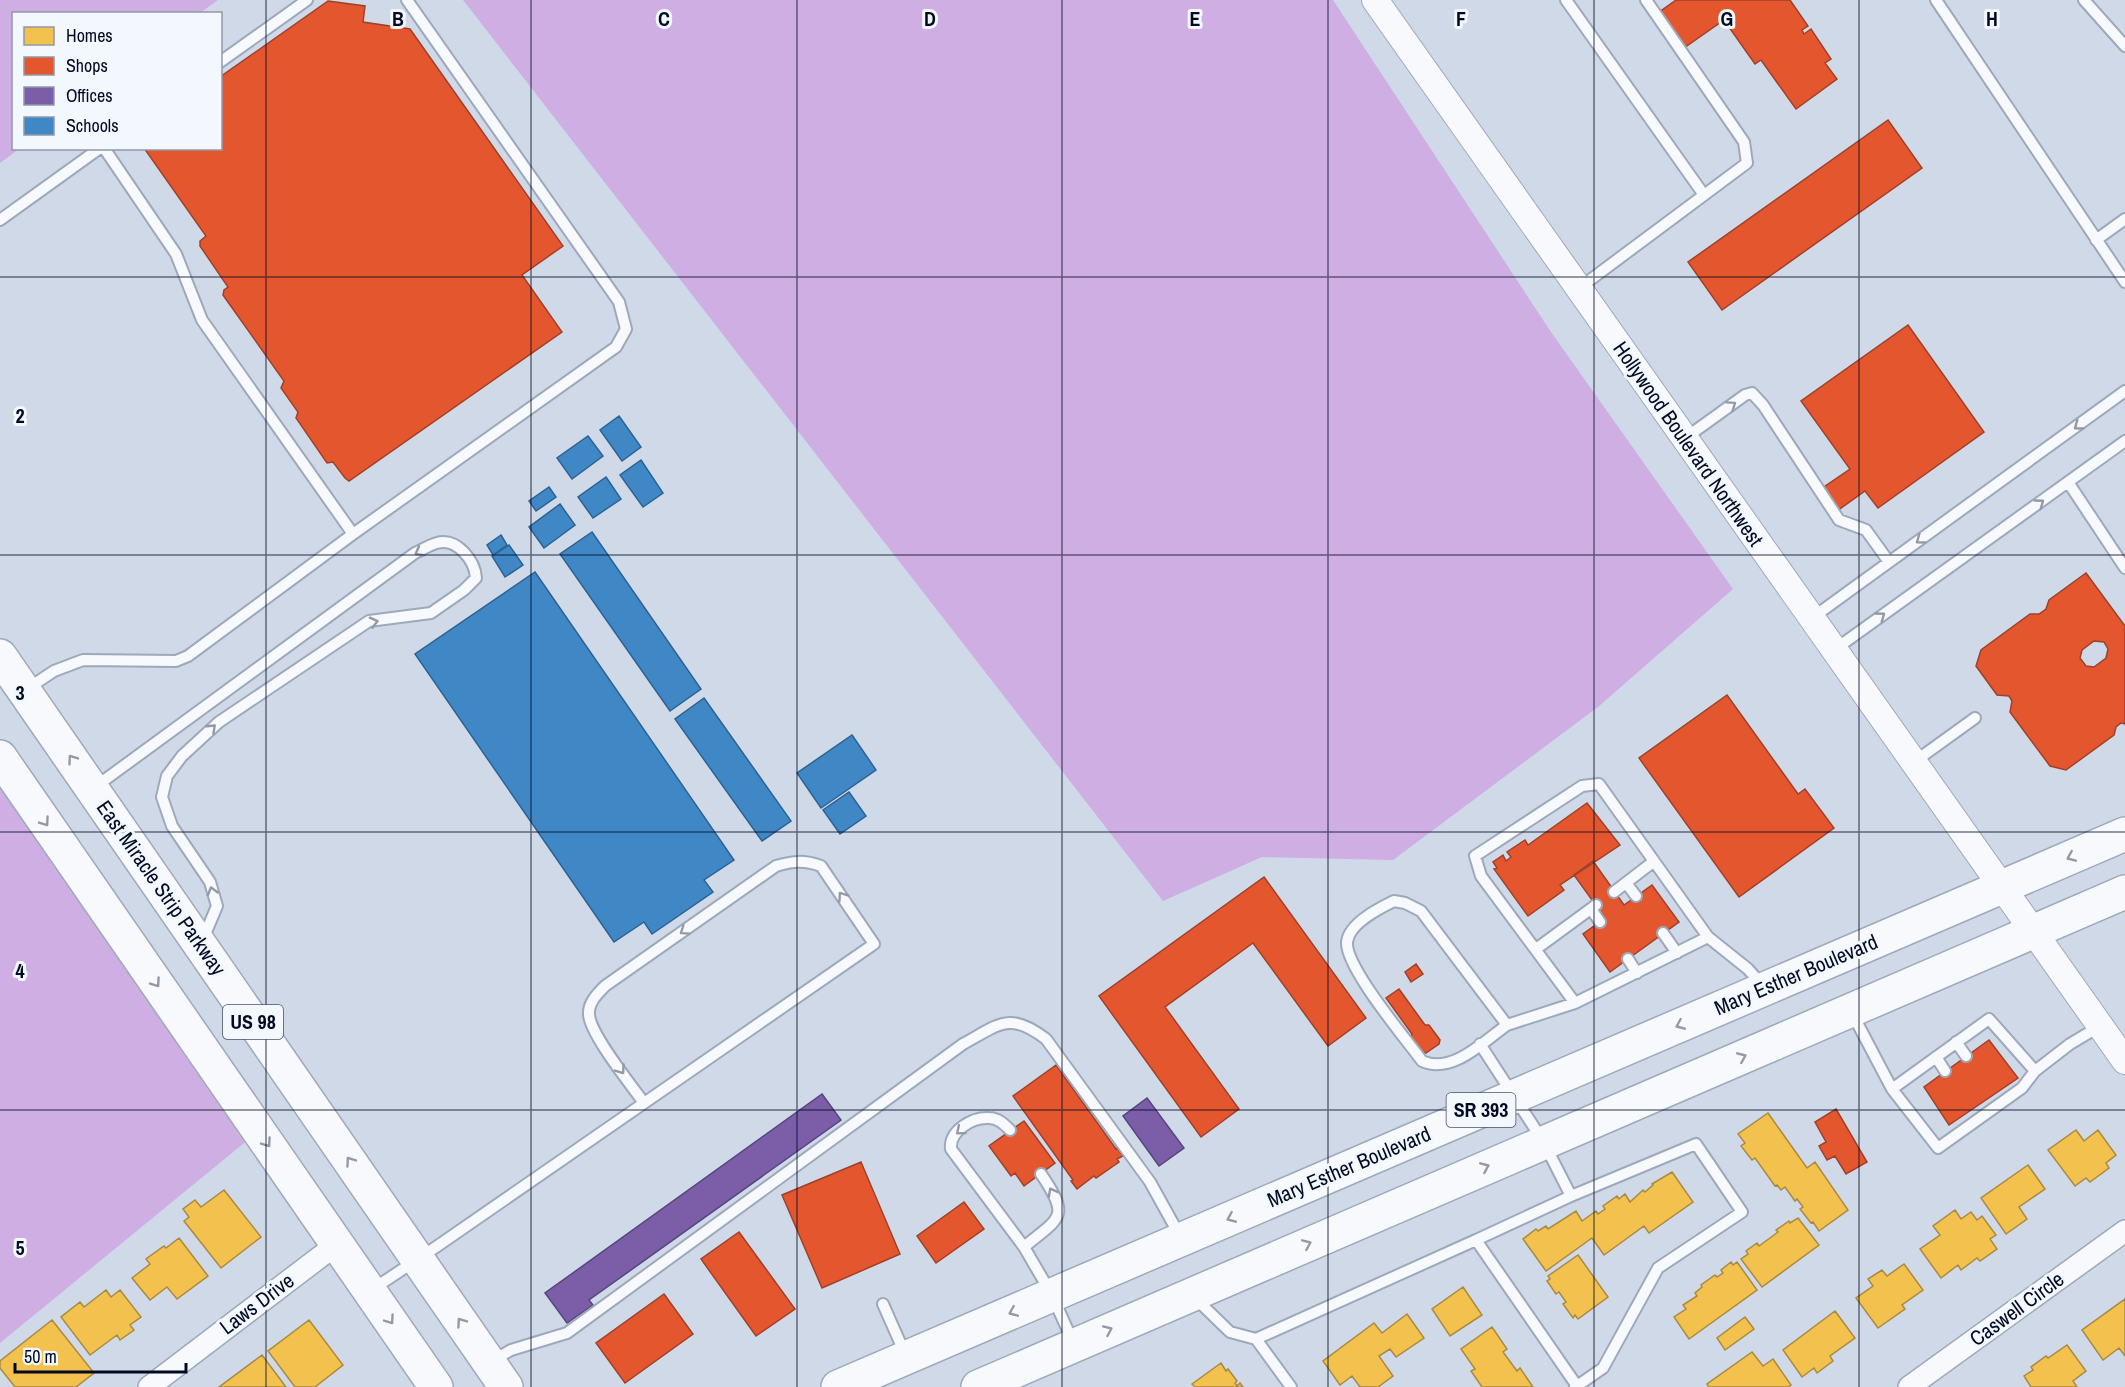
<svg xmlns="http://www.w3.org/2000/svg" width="2125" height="1387" viewBox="0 0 2125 1387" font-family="'Archivo Narrow',sans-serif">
<rect width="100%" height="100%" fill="#d0d9e8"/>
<!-- green -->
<path fill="#cfaee4" d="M0 0H218L200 13 14 14V148L19 149 0 163Z
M463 0H1333L1551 332 1733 589 1598 707 1393 860 1262 857 1163 901Z
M0 783 249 1139 0 1343Z"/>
<!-- homes -->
<path fill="#f2c14e" stroke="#aa8a41" stroke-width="1.5" d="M1768 1113 1807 1168 1815 1162 1848 1210 1819 1231 1813 1222 1811 1223 1800 1209 1803 1207 1797 1199 1795 1201 1785 1187 1781 1190 1777 1185 1775 1186 1755 1158 1752 1160 1741 1146 1745 1143 1738 1134Z
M2076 1130 2084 1141 2098 1130 2116 1155 2106 1163 2109 1168 2090 1182 2086 1178 2075 1186 2048 1150Z
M2028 1165 2045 1189 2019 1207 2027 1219 2006 1234 1981 1198Z
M1672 1172 1693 1202 1649 1233 1644 1226 1604 1255 1592 1238 1546 1271 1523 1239 1536 1229 1538 1231 1546 1226 1548 1229 1576 1211 1582 1221 1596 1211 1598 1214 1605 1209 1603 1206 1617 1196 1619 1199 1625 1194 1630 1202 1643 1190 1645 1192 1653 1185 1652 1184Z
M224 1190 261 1237 221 1268 184 1221 189 1217 183 1209 195 1200 201 1207Z
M1955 1210 1961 1219 1971 1212 1977 1220 1982 1216 1996 1235 1990 1239 1997 1249 1980 1261 1977 1258 1961 1270 1958 1265 1941 1278 1920 1249 1940 1235 1933 1226Z
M1798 1218 1819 1245 1762 1287 1741 1259 1748 1254 1746 1251 1757 1243 1759 1246 1778 1232 1776 1230 1789 1221 1790 1223Z
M179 1238 208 1276 177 1299 167 1287 150 1300 132 1278 150 1264 146 1259 164 1246 166 1248Z
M1578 1255 1608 1297 1578 1319 1575 1315 1573 1318 1563 1304 1566 1302 1559 1292 1556 1294 1547 1281 1550 1279 1548 1276Z
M1731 1262 1733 1265 1737 1262 1757 1290 1689 1339 1674 1317 1686 1309 1683 1305 1697 1296 1695 1293 1702 1287 1701 1285 1715 1275 1717 1277 1723 1273 1721 1270Z
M1904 1264 1923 1290 1902 1305 1905 1309 1878 1328 1856 1298 1873 1286 1868 1279 1882 1270 1887 1276Z
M1463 1287 1482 1315 1450 1336 1432 1309Z
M106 1290 111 1297 120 1290 141 1317 130 1325 134 1330 120 1340 117 1335 90 1355 61 1317 80 1302 84 1307Z
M2125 1299V1356L2119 1348 2103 1360 2082 1330Z
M1835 1311 1855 1338 1830 1356 1833 1361 1817 1373 1814 1368 1802 1377 1783 1350Z
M1407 1314 1424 1338 1396 1357 1390 1349 1379 1356 1393 1376 1378 1387H1360L1352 1376 1340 1385 1323 1361 1374 1323 1382 1333Z
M1745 1317 1754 1329 1725 1350 1717 1338Z
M52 1320 94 1373 76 1387H15L0 1368V1361Z
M309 1320 343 1365 315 1387H295L268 1351Z
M1492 1327 1507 1349 1503 1352 1517 1371 1520 1368 1533 1387H1482L1471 1371 1475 1369 1461 1349Z
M2067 1345 2086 1371 2073 1381 2077 1387H2031L2024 1376 2033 1370 2031 1367 2046 1356 2048 1358Z
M1752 1352 1763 1366 1773 1359 1791 1385 1788 1387H1709L1707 1384Z
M262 1355 286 1387H219Z
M1221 1363 1226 1371 1228 1369 1237 1381 1235 1383 1237 1386 1240 1383 1243 1387H1195L1192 1384Z"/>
<!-- shops -->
<path fill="#e4572e" stroke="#a0402a" stroke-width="1.5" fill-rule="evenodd" d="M1676 0H1790L1808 26 1802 30 1804 34 1811 29 1831 59 1825 63 1837 79 1796 109 1761 60 1755 64 1724 20 1684 48 1658 13Z
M328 1 365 6 363 22 410 29 563 246 522 275 562 332 349 481 345 478 333 462 327 463 296 418 298 412 281 388 284 381 223 295 224 290 228 287 200 246V241L206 236 144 148H220V77Z
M1888 120 1922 168 1722 310 1688 262Z
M1908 325 1984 432 1878 508 1865 491 1837 511 1821 489 1850 469 1801 401Z
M2086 573 2125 626V724L2121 723 2116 727 2114 735 2066 770 2050 766 2010 712 2012 701 2009 696 1997 695 1976 666 1981 650 2030 614H2039L2046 609 2049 600ZM2094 641 2104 642 2108 649 2106 658 2094 667 2086 666 2080 658 2082 650Z
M1727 695 1798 794 1805 789 1834 828 1739 897 1639 758Z
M1587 803 1620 845 1560 885 1564 890 1528 916 1494 869 1497 868 1493 862 1503 855 1506 861 1511 857 1507 852 1525 840 1528 845Z
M1593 861 1624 905 1652 885 1679 922 1610 972 1583 934 1605 918 1574 875Z
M1264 877 1366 1018 1328 1046 1253 943 1165 1007 1239 1109 1201 1137 1099 996Z
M1416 964 1423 974 1411 982 1405 972Z
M1399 989 1425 1025H1429L1440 1040 1439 1044 1426 1053 1422 1052 1411 1038 1412 1034 1386 998Z
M1989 1040 2018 1078 1949 1125 1924 1087Z
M1056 1065 1116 1149 1117 1148 1123 1156 1117 1159 1119 1162 1096 1178 1094 1176 1077 1189 1071 1181 1073 1180 1013 1096Z
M1836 1109 1867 1162 1846 1174 1835 1156 1827 1160 1819 1146 1826 1142 1815 1122Z
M1024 1121 1055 1163 1024 1186 1015 1173 1011 1176 989 1146Z
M861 1162 900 1254 822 1288 782 1195Z
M964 1202 984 1229 936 1263 917 1236Z
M739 1232 795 1309 756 1336 701 1259Z
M664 1294 693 1334 625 1383 596 1343Z"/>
<!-- offices -->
<path fill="#7b5ea7" stroke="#56457f" stroke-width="1.5" d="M822 1094 841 1120 589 1300 593 1305 567 1323 545 1293Z
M1147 1098 1184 1148 1159 1166 1123 1116Z"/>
<!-- schools -->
<path fill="#3f88c5" stroke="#2c6294" stroke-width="1.5" d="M619 416 641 447 622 461 600 430Z
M588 436 603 456 572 479 557 458Z
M641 460 663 493 643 507 620 475Z
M606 477 621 499 593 518 578 497Z
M549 487 556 497 536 511 529 501Z
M560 504 575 525 544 548 529 527Z
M592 532 701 689 670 711 560 554Z
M501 535 507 545 493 555 487 545Z
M509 545 523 565 505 577 492 556Z
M535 572 734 860 704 880 713 892 652 934 644 922 614 942 415 654Z
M704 698 791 821 762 841 675 719Z
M852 735 876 770 821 808 797 773Z
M849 792 866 816 840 834 823 810Z"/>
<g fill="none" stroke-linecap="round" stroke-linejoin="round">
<!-- service casing -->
<g stroke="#9da9bb" stroke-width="14">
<path id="service" d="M1566 0 1704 195
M1936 0 2125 282
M2084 0 2125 46
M220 62 307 0
M104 148 176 254 202 320 353 534
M0 220 100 148
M2096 240 2125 219
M1578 289 1747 163 1744 142 1646 0
M1684 439 1745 395 1752 393 1763 405 1839 520 1866 530 1889 562
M2068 482 2125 568
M1812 618 2125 391
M1834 650 2125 441
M27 689 54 671 83 660 176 661 188 656 353 534 616 347 626 329 619 302 407 0
M1914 762 1975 718
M95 787 415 553C422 550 429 545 437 543 457 537 475 561 476 578L464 590 431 613 369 621 219 722 182 756 167 776 162 797 172 826 210 882 217 906 203 939
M1626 883 1636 896
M1614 892 1653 862
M1394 901 1405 903 1421 911 1507 1025C1484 1041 1452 1075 1422 1061 1406 1039 1345 967 1347 942 1349 923 1380 908 1394 901Z
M1591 909 1600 922
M1663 933 1677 953
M1536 949 1596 905
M1628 959 1637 973
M1575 1003 1481 876 1475 856 1582 786 1599 784 1708 937
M1853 1015 1892 1089 1989 1019 2035 1071 2070 1044 2100 1026
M1507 1025 1575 1003 1708 937 1748 969 1763 986
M1956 1042 1966 1056
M1936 1057 1945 1071
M1892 1089 1938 1148 2022 1088 2035 1071
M1010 1130C1004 1124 998 1118 989 1118 972 1117 949 1131 951 1149L1024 1247C1060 1217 1071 1218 1041 1174
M1571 1196 1696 1144 1742 1212 1658 1268 1603 1368 1577 1386
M1476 1240 1571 1196 1543 1141 1480 1044
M1024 1247 1052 1295 1073 1342
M373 1289 436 1247 874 944 821 866C804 860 793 861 776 866L605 986C598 993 588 1003 589 1014 589 1033 632 1086 644 1103
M1196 1299 1230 1332 1256 1339 1291 1387
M883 1304 906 1356
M1256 1339 1476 1240 1577 1386 1575 1387
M492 1361 511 1350 567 1333 963 1044C1000 1024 1009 1011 1046 1039L1150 1182 1180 1236"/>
</g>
<!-- minor casing -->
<g stroke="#9da9bb" stroke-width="24">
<path id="minor" d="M149 1387 337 1244
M1909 1387 2125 1231"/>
</g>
<!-- tertiary casing -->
<g stroke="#9da9bb" stroke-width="28">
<path id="tertiary" d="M1375 0 2125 1061"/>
</g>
<!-- primary casing -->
<g stroke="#9da9bb" stroke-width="36">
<path id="primary" d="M838 1387 2125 834
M978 1387 2125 892"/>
</g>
<!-- trunk casing -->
<g stroke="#9da9bb" stroke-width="36">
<path id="trunk" d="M0 656 506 1387
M0 757 436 1387"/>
</g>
<!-- service -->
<use href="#service" stroke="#f8f9fc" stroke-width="10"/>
<!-- minor -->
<use href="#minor" stroke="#f8f9fc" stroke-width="21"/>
<!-- tertiary -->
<use href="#tertiary" stroke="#f8f9fc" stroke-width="26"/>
<!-- primary -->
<use href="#primary" stroke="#f8f9fc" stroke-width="33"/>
<!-- trunk -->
<use href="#trunk" stroke="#f8f9fc" stroke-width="33"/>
</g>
<!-- one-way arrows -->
<defs><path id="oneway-chevron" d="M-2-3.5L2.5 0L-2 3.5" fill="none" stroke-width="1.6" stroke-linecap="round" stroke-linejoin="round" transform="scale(1.5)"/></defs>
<g stroke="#9599a5">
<use href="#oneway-chevron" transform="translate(1732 405) rotate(-35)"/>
<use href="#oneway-chevron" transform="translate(2078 426) rotate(144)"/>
<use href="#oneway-chevron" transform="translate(2040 503) rotate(-36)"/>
<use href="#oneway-chevron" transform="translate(1920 540) rotate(144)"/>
<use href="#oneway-chevron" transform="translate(419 552) rotate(151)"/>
<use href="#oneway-chevron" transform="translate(1881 616) rotate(-36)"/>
<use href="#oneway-chevron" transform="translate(374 622) rotate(-14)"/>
<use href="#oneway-chevron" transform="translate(212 728) rotate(-43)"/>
<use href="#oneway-chevron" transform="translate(72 759) rotate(-125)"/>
<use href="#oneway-chevron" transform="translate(45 822) rotate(55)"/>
<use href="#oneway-chevron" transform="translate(2071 857) rotate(157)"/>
<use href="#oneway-chevron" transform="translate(212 891) rotate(-106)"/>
<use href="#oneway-chevron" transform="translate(842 896) rotate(-125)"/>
<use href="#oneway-chevron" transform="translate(684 931) rotate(145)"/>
<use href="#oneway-chevron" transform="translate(156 983) rotate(55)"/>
<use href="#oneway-chevron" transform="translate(1680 1025) rotate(157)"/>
<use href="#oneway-chevron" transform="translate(1742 1057) rotate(-23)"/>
<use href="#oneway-chevron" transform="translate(621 1070) rotate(55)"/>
<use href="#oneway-chevron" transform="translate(960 1131) rotate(140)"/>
<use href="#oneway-chevron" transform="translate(267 1143) rotate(55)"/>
<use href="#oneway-chevron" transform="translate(350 1161) rotate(-125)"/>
<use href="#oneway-chevron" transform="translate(1485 1167) rotate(-23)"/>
<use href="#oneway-chevron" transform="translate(1052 1192) rotate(-118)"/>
<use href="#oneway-chevron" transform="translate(1231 1218) rotate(157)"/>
<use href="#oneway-chevron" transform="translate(1307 1244) rotate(-23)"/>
<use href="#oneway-chevron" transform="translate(1013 1312) rotate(157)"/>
<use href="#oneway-chevron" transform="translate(390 1320) rotate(55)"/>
<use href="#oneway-chevron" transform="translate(461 1322) rotate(-125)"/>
<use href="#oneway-chevron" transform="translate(1108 1330) rotate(-24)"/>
</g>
<!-- grid -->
<path fill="none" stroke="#010a22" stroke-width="1.5" stroke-opacity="0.55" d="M266 0V1387M531 0V1387M797 0V1387M1062 0V1387M1328 0V1387M1594 0V1387M1859 0V1387M0 277H2125M0 555H2125M0 832H2125M0 1110H2125"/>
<g text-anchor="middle" stroke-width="6" stroke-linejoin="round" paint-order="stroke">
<!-- shield labels -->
<g fill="#f3f7fe" stroke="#4a5164" stroke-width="1.5">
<rect x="223" y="1005" width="60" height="34" rx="4.5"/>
<rect x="1446.5" y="1093" width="69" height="34" rx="4.5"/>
</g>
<g font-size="20" font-weight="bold" fill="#010a22">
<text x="253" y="1029">US 98</text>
<text x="1481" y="1117">SR 393</text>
</g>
<!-- street labels -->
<g font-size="21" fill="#010a22" stroke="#f3f7fe">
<text transform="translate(1688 444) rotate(55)" y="7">Hollywood Boulevard Northwest</text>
<text transform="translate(161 888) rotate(55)" y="7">East Miracle Strip Parkway</text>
<text transform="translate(1796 975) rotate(-23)" y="7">Mary Esther Boulevard</text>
<text transform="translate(1349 1167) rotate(-23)" y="7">Mary Esther Boulevard</text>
<text transform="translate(257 1304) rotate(-37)" y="7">Laws Drive</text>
<text transform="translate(2017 1309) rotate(-36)" y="7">Caswell Circle</text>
</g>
</g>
<g font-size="20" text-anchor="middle" font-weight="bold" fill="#010a22" stroke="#f3f7fe" stroke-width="6" stroke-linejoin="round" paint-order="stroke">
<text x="398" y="26">B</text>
<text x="664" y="26">C</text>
<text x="930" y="26">D</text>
<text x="1195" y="26">E</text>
<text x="1461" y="26">F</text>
<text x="1727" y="26">G</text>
<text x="1992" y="26">H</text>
<text x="20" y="423">2</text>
<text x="20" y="700">3</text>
<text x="20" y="978">4</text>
<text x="20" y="1255">5</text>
</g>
<!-- legend -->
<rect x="12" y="12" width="210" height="138" fill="#f3f7fe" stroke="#9298a6" stroke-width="1.5"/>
<rect x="24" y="27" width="30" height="18" fill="#f2c14e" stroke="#9298a6" stroke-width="1.5"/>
<text x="66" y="42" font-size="18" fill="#010a22">Homes</text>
<rect x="24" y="57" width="30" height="18" fill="#e4572e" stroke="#9298a6" stroke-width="1.5"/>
<text x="66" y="72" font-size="18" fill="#010a22">Shops</text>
<rect x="24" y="87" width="30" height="18" fill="#7b5ea7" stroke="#9298a6" stroke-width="1.5"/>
<text x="66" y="102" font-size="18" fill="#010a22">Offices</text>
<rect x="24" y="117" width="30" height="18" fill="#3f88c5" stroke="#9298a6" stroke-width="1.5"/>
<text x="66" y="132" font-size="18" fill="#010a22">Schools</text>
<!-- scale -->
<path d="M15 1363v9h171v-9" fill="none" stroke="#010a22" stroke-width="3"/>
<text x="24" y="1363" font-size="18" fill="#010a22" stroke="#f3f7fe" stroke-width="4.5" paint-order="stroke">50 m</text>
</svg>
